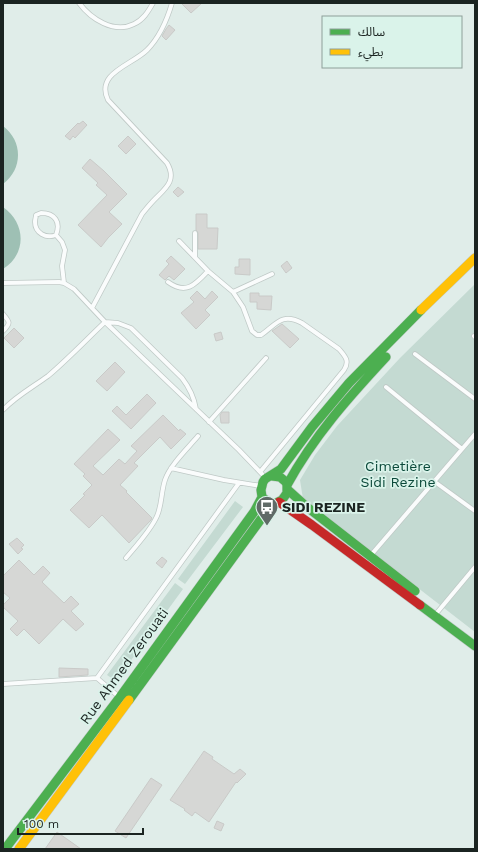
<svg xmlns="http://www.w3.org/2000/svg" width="478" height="852" viewBox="0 0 478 852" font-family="'Work Sans','Noto Sans Arabic',sans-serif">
<rect width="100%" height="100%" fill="#e0ede9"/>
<!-- green -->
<path fill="#c4dad2" d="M475 284V632L303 499 300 480 315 455 337 426 400 358Z
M235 501 243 507 185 584 178 579Z
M175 583 183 589 116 681 107 675Z"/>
<!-- water -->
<path fill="#9ec0b4" d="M3 126C23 141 23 169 3 184Z
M3 207C26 223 27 254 3 269Z"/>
<!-- building -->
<path fill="#d6d7d5" stroke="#c9cac8" d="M181 3H202L191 13Z
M169 25 175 30 166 40 162 36 166 29Z
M83 121 87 125 75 138 73 136 70 140 65 136 78 123 79 124Z
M128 136 136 144 126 154 118 146Z
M90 159 104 171 127 194 109 212 122 224 108 238 101 247 78 225 107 195 96 185 98 183 82 168Z
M178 187 184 192 178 197 173 192Z
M196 214H207V228H218L217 249H198V233L196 230Z
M171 256 185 269 174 280 169 276 165 280 159 275 169 264 166 261Z
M239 259H250V275L235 274V267H239Z
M287 261 292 268 286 273 281 266Z
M197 291 205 299 212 291 218 297 205 310 210 315 196 329 181 313 194 302 190 298Z
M250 293H259V296H272L271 310 257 309V302H250Z
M282 324 299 339 290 348 272 331Z
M14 328 24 338 14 348 4 338Z
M221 332 223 339 216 341 214 334Z
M115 362 125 372 107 391 96 381Z
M147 394 156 403 131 429 112 411 117 406 126 415Z
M222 412H229V423H221L220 415Z
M163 415 179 431 180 429 186 434 171 449 160 437 134 463 138 466 120 485 127 491 126 492 152 518 151 520 129 543 102 515 89 528 70 510 85 495 83 494 92 485 83 476 85 474 74 464 108 429 120 440 93 466 103 475 119 459 125 464 137 451 131 446Z
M17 538 24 545 21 548 23 549 18 554 9 544Z
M162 557 167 561 162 568 156 563Z
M19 560 34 575 43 566 50 573 42 582 64 603 71 596 79 604 71 611 84 624 76 631 63 619 39 644 24 629 17 636 10 629 18 621 3 607V605L10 598 3 592V576Z
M59 668 88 669V675L59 677Z
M204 751 213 757 212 759 234 774 240 769 246 774 237 783 236 782 209 822 195 812 192 816 184 810 185 809 170 800Z
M151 778 162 785 126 838 115 831Z
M217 821 224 824 221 831 214 828Z
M57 832 81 849H45Z"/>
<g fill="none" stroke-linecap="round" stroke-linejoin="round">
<!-- lane casing -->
<g stroke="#bfc9c6" stroke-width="5.5">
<path id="lane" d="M79 3C91 19 114 34 134 24 143 20 148 12 153 3
M41 213C55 213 61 222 56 235 46 239 35 233 35 222 35 219 36 217 36 215Z
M195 233V257
M56 235 62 242 65 250 62 266 64 283
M179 241 208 271 233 292 243 307 252 331 257 335H261C276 325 281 312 302 323L339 349C345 356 350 361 344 370L260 472
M168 282C186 295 195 285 208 271
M3 283 59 282 64 283 74 289 105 322 239 450 262 474
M233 292 272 274
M92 308 142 214C146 209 150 204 155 199 166 188 177 180 167 163L108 100C95 73 132 65 147 50 160 37 167 20 172 3
M3 314C10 322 11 323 3 331
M474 336 475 337
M415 354 475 399
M386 387 462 449
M3 410C16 396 33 387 48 376 68 359 86 340 105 322L118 323 131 328 182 378C189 387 194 397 196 409
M209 422 266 358
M171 468 224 480 261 486
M435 482 475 511
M371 555 475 434
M126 558C136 546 151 530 157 516 162 505 161 492 165 480 170 465 188 448 198 436
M435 615 475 567
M3 684 97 678
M118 696 97 678 239 483"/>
</g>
<!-- fast casing -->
<g stroke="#bfc9c6" stroke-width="10">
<path id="fast" d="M287 485C314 436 348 398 386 357
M288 490 307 507 415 591
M267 501 262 497 261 490 263 482 265 479 281 469 312 427 349 383 421 310
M420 605 475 646
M129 700 261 519 276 503 282 500 287 493V485L286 482 280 477 272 476
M5 849 120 697 254 512 262 497"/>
</g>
<!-- slow casing -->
<g stroke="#bfc9c6" stroke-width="10">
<path id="slow" d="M421 310 475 258
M19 849 129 700"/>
</g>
<!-- jam casing -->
<g stroke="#bfc9c6" stroke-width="10">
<path id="jam" d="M279 502 312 525 420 605"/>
</g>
<!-- lane -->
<use href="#lane" stroke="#fafcfc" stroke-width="4"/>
<!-- fast -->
<use href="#fast" stroke="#4caf50" stroke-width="9"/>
<!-- slow -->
<use href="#slow" stroke="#ffc107" stroke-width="9"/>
<!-- jam -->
<use href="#jam" stroke="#c62828" stroke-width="9"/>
</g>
<!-- icons -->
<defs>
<g id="bus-pin" transform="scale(1.15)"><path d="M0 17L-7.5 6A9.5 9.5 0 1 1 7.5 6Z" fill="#606a67" stroke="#daf3ea"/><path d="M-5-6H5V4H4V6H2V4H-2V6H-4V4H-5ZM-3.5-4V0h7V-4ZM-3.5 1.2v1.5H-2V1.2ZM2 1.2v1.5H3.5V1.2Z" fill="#fff"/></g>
</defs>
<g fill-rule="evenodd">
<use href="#bus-pin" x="267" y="507"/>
</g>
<g text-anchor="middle" stroke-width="3.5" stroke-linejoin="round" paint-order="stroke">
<!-- park labels -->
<g font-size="14" fill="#0b493a" stroke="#daf3ea">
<text x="398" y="471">Cimetière<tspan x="398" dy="16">Sidi Rezine</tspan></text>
</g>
<!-- poi labels -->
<g font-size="14" font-weight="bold" fill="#1b2421" stroke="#daf3ea" text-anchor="start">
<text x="282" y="512">SIDI REZINE</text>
</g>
<!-- street labels -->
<g font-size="14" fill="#1b2421" stroke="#daf3ea">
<text transform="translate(124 666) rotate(-54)" y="5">Rue Ahmed Zerouati</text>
</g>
</g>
<!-- border -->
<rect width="478" height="852" fill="none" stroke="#1b2421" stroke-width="8"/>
<!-- legend -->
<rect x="322" y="16" width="140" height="52" fill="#daf3ea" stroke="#8ea09a"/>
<rect x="330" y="29" width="20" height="6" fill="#4caf50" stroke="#8ea09a"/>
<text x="358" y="36" font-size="12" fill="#1b2421">سالك</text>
<rect x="330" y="49" width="20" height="6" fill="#ffc107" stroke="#8ea09a"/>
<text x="358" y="56" font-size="12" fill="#1b2421">بطيء</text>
<!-- scale -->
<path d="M18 828v6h125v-6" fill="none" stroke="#1b2421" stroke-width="2"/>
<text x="24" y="828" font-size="12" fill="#1b2421" stroke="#daf3ea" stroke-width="3" paint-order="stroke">100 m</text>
</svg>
